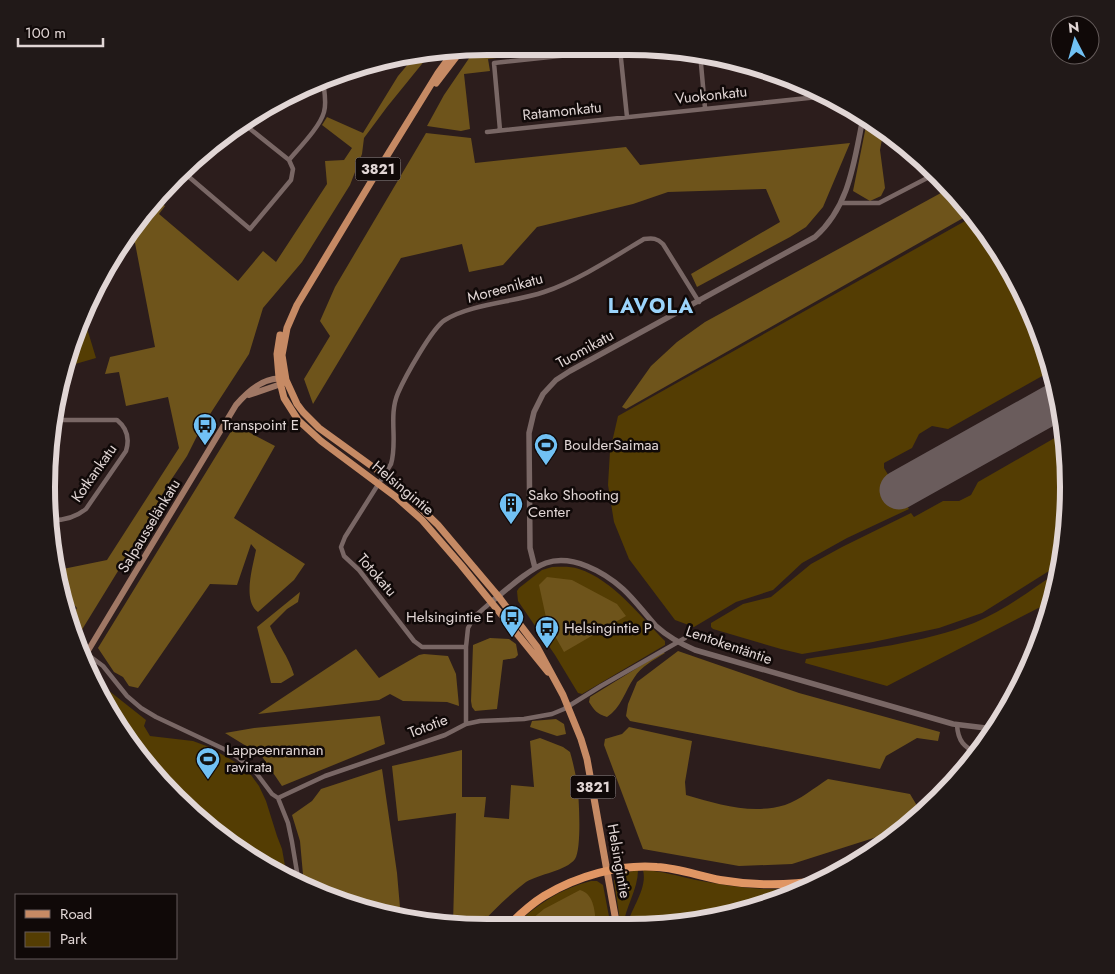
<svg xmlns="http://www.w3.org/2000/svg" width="1115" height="974" viewBox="0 0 1115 974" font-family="Jost,sans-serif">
<rect width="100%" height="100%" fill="#2c1d1c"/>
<!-- green -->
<path fill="#543d03" d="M974 216 1010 267 1045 346 1051 371 948 429 932 426 919 434 912 448 884 463V468L909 509 847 538 802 563 773 590 736 602 694 627 675 620 629 559 614 522 608 485 610 451 618 416Z
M86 325 96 358 65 367 77 327Z
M1065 432 1068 516 1060 564 982 613 939 628 873 642 802 654 781 649 713 629 711 627V623L743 604 771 597 811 564 842 547 911 513 914 517 943 501H959L971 495 978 482Z
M552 567C561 567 570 566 579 569 613 580 640 616 665 641V645L582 694 578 693 555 655 518 601 517 591 519 588 542 570Z
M1059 571 1054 600 887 686 805 663 806 659C860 650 924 643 974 623 1005 610 1031 590 1059 571Z
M108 690 146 720 144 726 150 736 193 741 209 747 237 763 251 775 259 786 266 801 277 836 282 849 287 877 242 854 175 798 105 708 98 691Z
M638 870C638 890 625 907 623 927H621L614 881 619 874Z
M643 870C662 871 678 876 696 880 733 887 769 892 807 888L769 904 657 927H627C630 909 648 889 643 870Z
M591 881H597L603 885 611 927 513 928C535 905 560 889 591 881Z"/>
<!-- forest -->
<path fill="#6e541b" d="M487 46H496L497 58 488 59 490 71 464 74 470 129 461 131 427 126 444 95 476 48Z
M430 54 387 107 364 138 362 154 350 185 302 262 263 308 249 354 201 428 187 456 167 486 134 545 75 641 69 627 71 624 70 620 77 608 62 592 58 570 107 560 179 448 168 397 126 406 119 372 105 374 110 357 155 347 135 243 127 236 137 219 156 199 165 206 159 214 238 281 263 251 276 262 327 184 325 161 344 160 352 148 322 125 327 117 363 133 398 76 415 56Z
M867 121 883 134 880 150 885 188 881 196 870 201 853 191Z
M426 133 471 138 475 163 626 147 640 165 850 143 823 207 806 227 790 237 697 287 691 274 780 222 766 189 668 192 633 204 537 227 503 265 469 272 462 244 401 258 313 404 304 379 330 336 320 321 335 287Z
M950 188 960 197 972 213 626 409 622 407 651 366 677 342 705 322Z
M235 425 275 446 234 518 305 564 294 580 258 612C242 601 253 566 256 550L251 544 237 585 210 584 138 688 129 686 123 677 114 672 98 648Z
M547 577 572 580 617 604 626 616 564 652 547 622 539 585Z
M300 592 298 602 287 609 270 626C277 643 289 657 294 675L281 683H271L257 627Z
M490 638 509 639 516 644 518 655 515 658 503 660 497 709 475 711 472 707 471 701 473 645Z
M356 649 379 678 419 655 424 654 448 656 456 674 459 706 447 702 403 701 390 694 379 700 258 714Z
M678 651 799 693 940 732 938 741 917 738 886 756 880 769 630 721 626 716 628 704 637 682Z
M663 652 665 653C654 660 641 666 634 678 625 691 621 708 607 717 597 714 594 710 589 702L590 697Z
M380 716 385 744 282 786 261 755 225 733 254 728Z
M556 719 564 724 566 734 557 736 530 727 532 721Z
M629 727 692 741 685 782 686 795C718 804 751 815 785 805 800 800 814 788 828 779L910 794 922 814 905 828 792 864 739 866 643 849 604 745 605 739 622 734Z
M540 738 563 747 570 752C573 762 575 772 577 782 579 796 582 848 575 859 566 871 539 874 526 882 509 895 493 911 478 927L453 924 456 813 398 821 392 766 462 750V797H486L484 817 509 819 511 785 534 787 530 741Z
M382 769 397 873 401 919 319 894 304 886 300 841 292 815 312 801 321 789Z
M580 890C595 894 595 914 596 927L521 928 544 909Z"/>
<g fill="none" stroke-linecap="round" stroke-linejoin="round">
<!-- runway -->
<path stroke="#6a5c5c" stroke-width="39" d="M899 490 1058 401"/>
<!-- minor -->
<path stroke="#796765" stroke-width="4.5" d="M620 49 627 117
M700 53 705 108
M360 66 391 64
M244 124 289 160C299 148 320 127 324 112 327 102 324 90 323 80
M500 130 494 63 626 49
M487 132 827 96
M182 171 250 229 291 180 293 169 289 160
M842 203H879L933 175
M48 520C62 521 76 517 86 509L126 451C130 438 127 428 117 420H53
M466 647H422L414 641 359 570 344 556 341 547 345 537 391 464C398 441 388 416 398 393 405 377 432 328 445 320 470 304 515 302 544 292 577 281 614 257 644 239 653 238 657 238 663 244L699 302
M87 654 103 666 127 696 141 708 156 717 224 749 237 757 254 770 272 794 278 798 288 823 292 842 299 884
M466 724V647L468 628 474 617 490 603
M957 725C958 742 964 746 978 755
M278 798 325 776 445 735 466 724 480 721 524 719 552 714 564 709 601 686 685 638"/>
<!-- tertiary -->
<path stroke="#796765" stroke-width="5.5" d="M535 568 530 548 529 433 534 412 543 394 556 380 570 371 815 237C850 206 854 161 863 118
M490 603C505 591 529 569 546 563 572 554 604 572 623 589 635 600 645 614 656 626 667 636 681 644 695 650L953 724 994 729"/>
<!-- secondary -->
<path stroke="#a07865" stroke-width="6" d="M249 395 284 383
M83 659 236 405C248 391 265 376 284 379"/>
<!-- primary -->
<path stroke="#c68a64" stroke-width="7" d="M454 51 438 73 377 172 297 305 287 328 282 355 286 380 297 404 303 412 319 428 384 475 406 494 438 525 498 596 537 647 563 695 581 739 587 759 617 927
M436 83 462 49
M280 335 277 354 279 378 284 398 298 420 321 441 396 497 422 520 461 565 548 672"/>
<!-- trunk -->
<path stroke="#e09664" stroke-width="8" d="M506 928C518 916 531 904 544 896 577 876 619 864 657 867 678 868 699 876 720 880 755 886 787 886 822 880"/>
</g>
<!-- icons -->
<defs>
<g id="bus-pin" transform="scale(1.25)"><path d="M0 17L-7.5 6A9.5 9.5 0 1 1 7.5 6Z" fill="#71c1f4" stroke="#100908"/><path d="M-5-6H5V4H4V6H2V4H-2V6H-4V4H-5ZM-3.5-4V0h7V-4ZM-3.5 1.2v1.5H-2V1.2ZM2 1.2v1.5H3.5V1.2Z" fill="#111"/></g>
<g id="stadium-pin" transform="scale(1.25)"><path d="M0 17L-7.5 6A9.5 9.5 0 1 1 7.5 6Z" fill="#71c1f4" stroke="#100908"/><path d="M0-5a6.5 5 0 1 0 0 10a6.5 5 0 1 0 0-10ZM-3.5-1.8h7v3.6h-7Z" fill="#111"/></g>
<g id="building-pin" transform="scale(1.25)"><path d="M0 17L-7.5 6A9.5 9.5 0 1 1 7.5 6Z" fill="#71c1f4" stroke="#100908"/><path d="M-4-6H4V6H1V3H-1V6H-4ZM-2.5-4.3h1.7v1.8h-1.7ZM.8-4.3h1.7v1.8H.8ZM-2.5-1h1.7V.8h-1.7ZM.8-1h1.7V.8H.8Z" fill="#111"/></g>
</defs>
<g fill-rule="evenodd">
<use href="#bus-pin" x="205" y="425"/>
<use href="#stadium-pin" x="546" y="445"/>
<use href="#building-pin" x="511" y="504"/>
<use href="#bus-pin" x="512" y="617"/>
<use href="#bus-pin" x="547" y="628"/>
<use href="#stadium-pin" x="208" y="759"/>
</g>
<g text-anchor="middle" stroke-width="5" stroke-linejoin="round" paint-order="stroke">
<!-- shield labels -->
<g fill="#100908" stroke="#a29898" stroke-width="1">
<rect x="355.5" y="157.5" width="45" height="23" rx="4"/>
<rect x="570.5" y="775.5" width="45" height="23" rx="4"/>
</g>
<g font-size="14" font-weight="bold" fill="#e1d6d5">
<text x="378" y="174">3821</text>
<text x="593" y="792">3821</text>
</g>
<!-- street labels -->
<g font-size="15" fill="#e1d6d5" stroke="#100908">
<text transform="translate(711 95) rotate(-6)" y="5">Vuokonkatu</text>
<text transform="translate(562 111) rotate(-6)" y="5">Ratamonkatu</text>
<text transform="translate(505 288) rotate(-15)" y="5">Moreenikatu</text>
<text transform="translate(585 349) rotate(-29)" y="5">Tuomikatu</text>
<text transform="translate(94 473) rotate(-55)" y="5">Kotkankatu</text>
<text transform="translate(403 488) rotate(40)" y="5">Helsingintie</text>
<text transform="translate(149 526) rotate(-59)" y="5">Salpausselänkatu</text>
<text transform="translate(377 575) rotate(49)" y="5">Totokatu</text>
<text transform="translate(729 645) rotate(19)" y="5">Lentokentäntie</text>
<text transform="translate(428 726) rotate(-21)" y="5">Tototie</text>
<text transform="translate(619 861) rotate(80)" y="5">Helsingintie</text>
</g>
<!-- poi labels -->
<g font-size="15" fill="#e1d6d5" stroke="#100908" text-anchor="start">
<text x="222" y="430">Transpoint E</text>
<text x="564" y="450">BoulderSaimaa</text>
<text x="528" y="500">Sako Shooting<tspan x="528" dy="17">Center</tspan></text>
<text x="494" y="622" text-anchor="end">Helsingintie E</text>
<text x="564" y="633">Helsingintie P</text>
<text x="226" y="755">Lappeenrannan<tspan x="226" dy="17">ravirata</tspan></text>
</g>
<!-- district labels -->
<g font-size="20" font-weight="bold" letter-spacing="1" fill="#9bd4fb" stroke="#100908">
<text x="651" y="313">LAVOLA</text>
</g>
</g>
<!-- crop -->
<path d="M0 0H1115V974H0ZM487 55H628A432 432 0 0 1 1060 487V487A432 432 0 0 1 628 919H487A432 432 0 0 1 55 487V487A432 432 0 0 1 487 55Z" fill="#211918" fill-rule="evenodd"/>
<path fill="none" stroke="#e1d6d5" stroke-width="6" d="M487 55H628A432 432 0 0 1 1060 487V487A432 432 0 0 1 628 919H487A432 432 0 0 1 55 487V487A432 432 0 0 1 487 55Z"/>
<!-- legend -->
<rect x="15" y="894" width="162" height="65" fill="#100908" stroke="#645b5a"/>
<rect x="25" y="910" width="25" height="8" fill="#c68a64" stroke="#645b5a"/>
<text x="60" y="919" font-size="15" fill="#e1d6d5">Road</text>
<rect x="25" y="932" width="25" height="15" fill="#543d03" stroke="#645b5a"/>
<text x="60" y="944" font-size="15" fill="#e1d6d5">Park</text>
<!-- north arrow -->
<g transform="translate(1075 40) rotate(354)"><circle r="24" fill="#100908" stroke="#645b5a"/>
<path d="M0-4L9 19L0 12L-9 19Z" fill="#71c1f4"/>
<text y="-8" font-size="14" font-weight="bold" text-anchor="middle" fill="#e1d6d5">N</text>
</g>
<!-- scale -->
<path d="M18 38v8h85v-8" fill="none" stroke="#e1d6d5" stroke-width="2.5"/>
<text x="25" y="38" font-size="15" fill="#e1d6d5" stroke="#100908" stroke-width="4" paint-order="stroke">100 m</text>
</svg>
